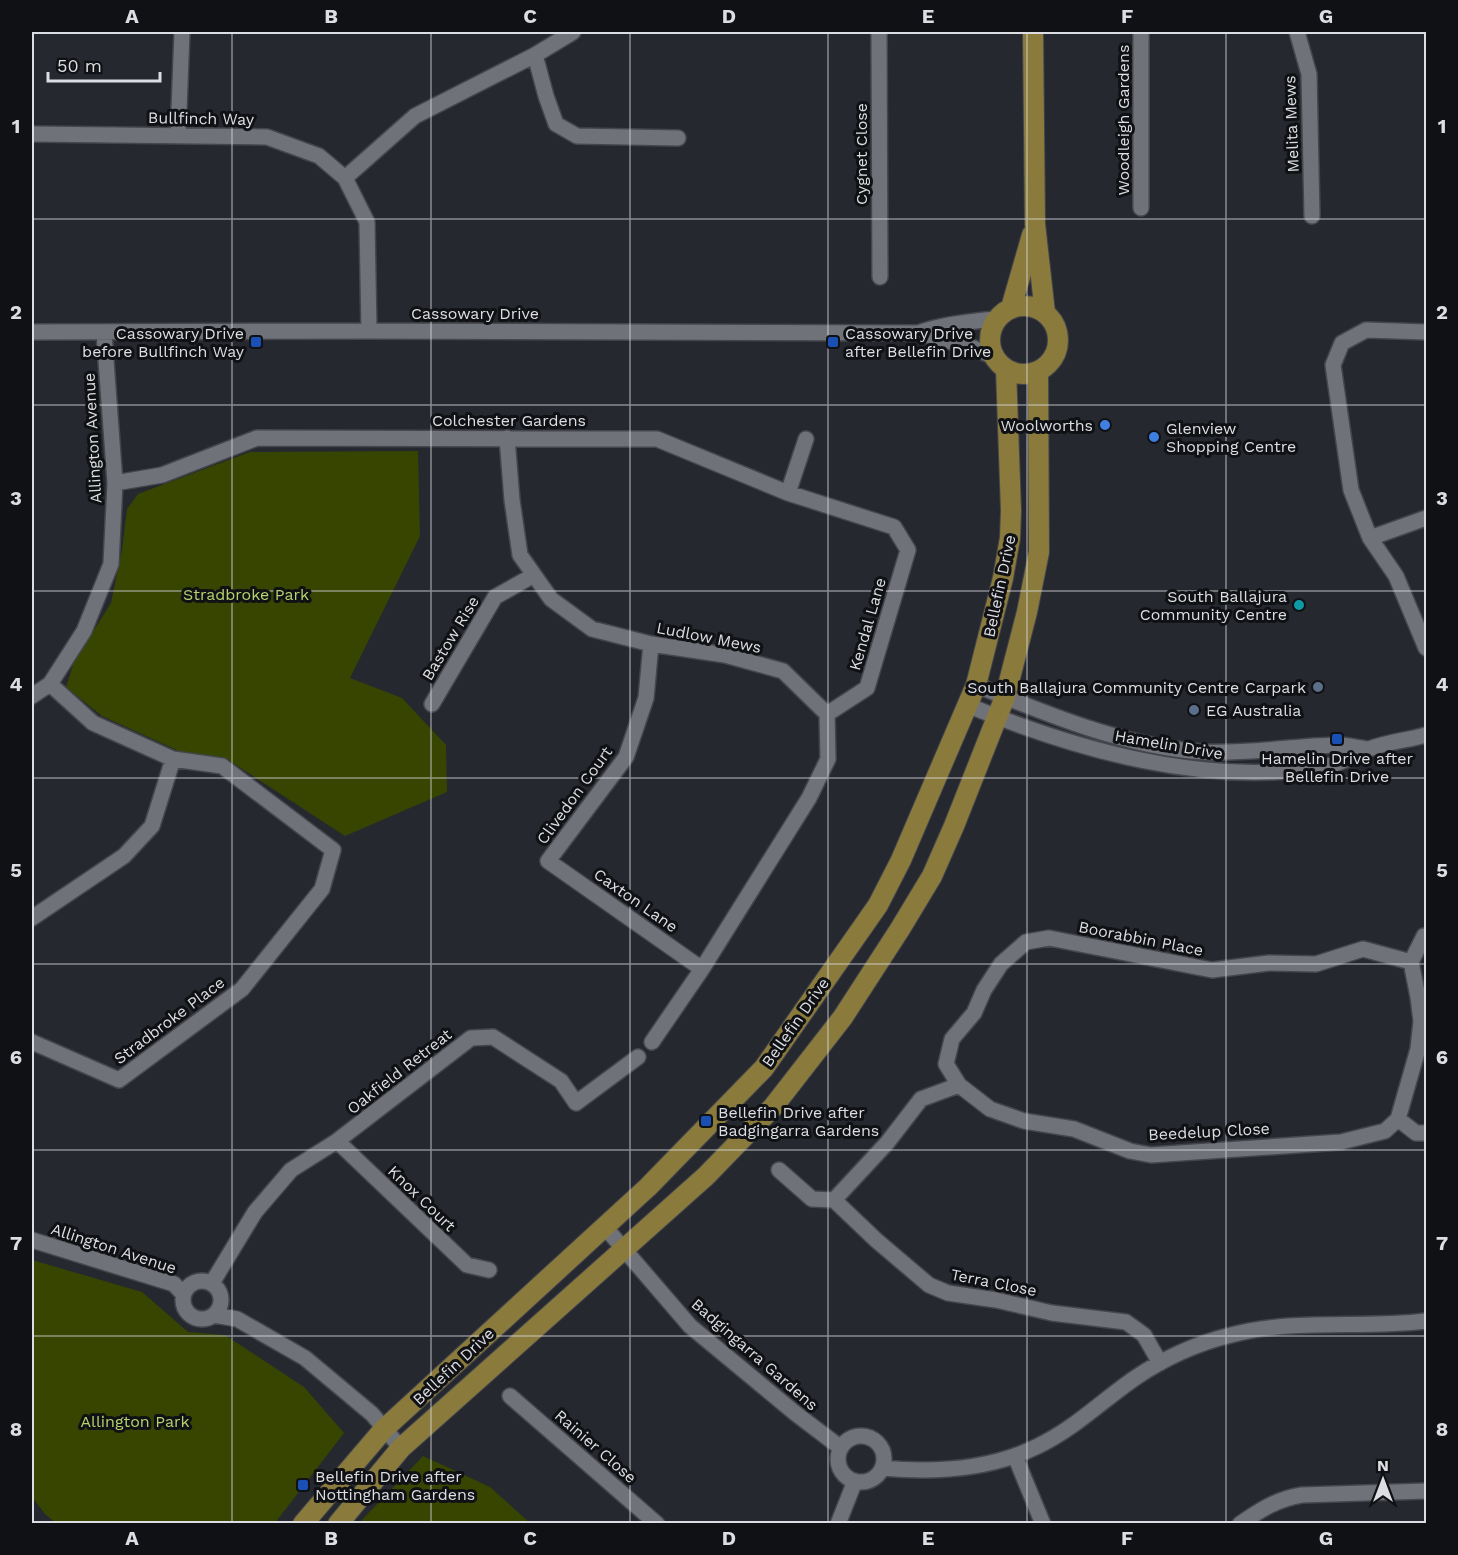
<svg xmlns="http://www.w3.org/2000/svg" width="1458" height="1555" viewBox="0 0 1458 1555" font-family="'Work Sans',sans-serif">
<rect width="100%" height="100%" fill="#26282f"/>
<!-- green -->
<path fill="#374500" d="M418 451 420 536 350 678 402 698 446 745 447 792 345 836 233 763 179 751 102 716 66 687 74 662 111 603 122 550 127 509 138 494 250 452Z
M32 1260 142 1292 188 1332 225 1335 304 1387 344 1433 275 1523 57 1524 45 1514 32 1497Z
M423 1456 490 1487 530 1523H359Z"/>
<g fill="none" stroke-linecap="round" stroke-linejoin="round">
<!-- minor casing -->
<g stroke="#45464c" stroke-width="18">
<path id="minor" d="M879 32 880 277
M1297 32 1309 74 1312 216
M535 55 546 96 556 124 577 136 678 138
M32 134 267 137 319 156 345 178 367 222 369 331
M178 136 182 32
M345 178 415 116 535 55 573 32
M1141 208V32
M32 332 369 331 918 333 974 348 994 357
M1426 332 1366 330 1342 343 1333 365 1351 490 1370 538 1396 576 1426 648
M918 333C943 324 971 321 997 319
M507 438 512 500 520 555 551 599 592 629 651 644 725 655 783 671 827 714 828 759 809 798 702 969 652 1042
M115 483 162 475 257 438 657 439 788 493 894 527 908 550 867 688 827 714
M788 493 806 439
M1370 538 1426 518
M651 644 646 698 626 757 548 861 702 969
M976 685C1046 714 1128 748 1204 752 1249 754 1293 746 1337 745 1348 745 1359 748 1369 749
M32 696 50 684 84 631 111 564 115 483 104 333
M432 704 495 597 534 575
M967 705C1077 750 1208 788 1327 766 1343 763 1354 755 1369 749 1387 742 1408 740 1426 735
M32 918 124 856 152 826 173 759
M1411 962 1418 997 1421 1021 1418 1049 1398 1119 1385 1131 1341 1142 1151 1155 1130 1151 1074 1129 1024 1121 990 1109 959 1085 946 1064 952 1039 974 1013 984 990 1001 964 1026 942 1049 938 1212 970 1269 963 1316 964 1363 949 1411 962 1424 936H1426
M32 1042 119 1080 242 989 322 889 333 850 222 766 173 759 93 723 50 684
M959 1085 921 1099 887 1143 834 1200 876 1240 929 1285 948 1293 996 1300 1052 1313 1126 1322 1144 1335 1160 1363
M1398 1119 1416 1133H1426
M337 1141 467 1265 489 1270
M779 1170 812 1199 834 1200
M604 1226 690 1326 795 1413 841 1448
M32 1240 174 1284 183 1294
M183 1300a19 19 0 1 1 38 0a19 19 0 1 1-38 0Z
M212 1283 255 1212 291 1170 337 1141 471 1038 493 1037 561 1081 576 1103 638 1057
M214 1315 237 1319 305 1358 372 1414 401 1448
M510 1396 657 1524
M838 1459a23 23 0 1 1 46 0a23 23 0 1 1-46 0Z
M1015 1456 1043 1524
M882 1468C935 1473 990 1470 1038 1446 1074 1429 1103 1400 1135 1378 1163 1359 1198 1343 1231 1335 1294 1318 1362 1329 1426 1321
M838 1524 855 1481
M1240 1524C1260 1510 1277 1499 1302 1495L1426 1491"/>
</g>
<!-- major casing -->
<g stroke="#45464c" stroke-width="22">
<path id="major" d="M1033 32 1035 224 1045 313
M990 340a34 34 0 1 1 68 0a34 34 0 1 1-68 0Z
M1011 308 1032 235
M303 1524 384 1429 648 1187 764 1068 878 905 901 860 976 685 1003 578 1010 538 1011 511 1006 369
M338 1524 401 1448 706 1176 773 1107 843 1017 900 929 932 876 954 826 1005 697 1027 612 1039 552 1038 371"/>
</g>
<!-- minor -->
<use href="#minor" stroke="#70727a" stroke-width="15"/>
<!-- major -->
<use href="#major" stroke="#8a7b3c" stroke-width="20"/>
</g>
<!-- grid -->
<path fill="none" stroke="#dddee3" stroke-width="1.5" stroke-opacity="0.55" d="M232 32V1524M431 32V1524M630 32V1524M828 32V1524M1027 32V1524M1226 32V1524M32 219H1426M32 405H1426M32 591H1426M32 778H1426M32 964H1426M32 1150H1426M32 1336H1426"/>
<!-- markers -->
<g fill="#1a4fb4" stroke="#101114" stroke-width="2">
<rect x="250" y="336" width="12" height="12" rx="3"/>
<rect x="827" y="336" width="12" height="12" rx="3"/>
<rect x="1331" y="733" width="12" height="12" rx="3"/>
<rect x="700" y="1115" width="12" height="12" rx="3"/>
<rect x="297" y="1479" width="12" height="12" rx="3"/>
</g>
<g fill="#3f7fe0" stroke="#101114" stroke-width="2">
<circle cx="1105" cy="425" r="6"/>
<circle cx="1154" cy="437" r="6"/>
</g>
<circle fill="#0f9aa8" stroke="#101114" stroke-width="2" cx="1299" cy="605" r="6"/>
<g fill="#5c6f8a" stroke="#101114" stroke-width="2">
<circle cx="1318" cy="687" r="6"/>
<circle cx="1194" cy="710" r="6"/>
</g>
<g text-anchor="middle" stroke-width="6" stroke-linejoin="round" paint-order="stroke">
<!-- street labels -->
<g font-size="16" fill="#dddee3" stroke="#101114">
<text transform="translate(201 118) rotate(1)" y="6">Bullfinch Way</text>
<text transform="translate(1123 120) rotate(-90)" y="6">Woodleigh Gardens</text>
<text transform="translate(1291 124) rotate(-92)" y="6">Melita Mews</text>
<text transform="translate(861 154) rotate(-90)" y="6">Cygnet Close</text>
<text x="475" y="319">Cassowary Drive</text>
<text x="509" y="426">Colchester Gardens</text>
<text transform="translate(92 438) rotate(-93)" y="6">Allington Avenue</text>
<text transform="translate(999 586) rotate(-78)" y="6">Bellefin Drive</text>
<text transform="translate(867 624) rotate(-74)" y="6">Kendal Lane</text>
<text transform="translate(709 637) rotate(11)" y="6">Ludlow Mews</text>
<text transform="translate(450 638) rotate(-59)" y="6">Bastow Rise</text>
<text transform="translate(1169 744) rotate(10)" y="6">Hamelin Drive</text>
<text transform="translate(574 795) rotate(-54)" y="6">Clivedon Court</text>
<text transform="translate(636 900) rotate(35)" y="6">Caxton Lane</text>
<text transform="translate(1141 938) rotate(11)" y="6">Boorabbin Place</text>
<text transform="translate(169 1020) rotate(-37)" y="6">Stradbroke Place</text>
<text transform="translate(795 1022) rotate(-55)" y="6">Bellefin Drive</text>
<text transform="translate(399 1071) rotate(-38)" y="6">Oakfield Retreat</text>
<text transform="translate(1209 1131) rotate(-3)" y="6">Beedelup Close</text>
<text transform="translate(422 1198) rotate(44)" y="6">Knox Court</text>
<text transform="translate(114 1248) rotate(18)" y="6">Allington Avenue</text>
<text transform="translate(994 1282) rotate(11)" y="6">Terra Close</text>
<text transform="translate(755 1354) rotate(41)" y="6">Badgingarra Gardens</text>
<text transform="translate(453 1366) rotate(-43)" y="6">Bellefin Drive</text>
<text transform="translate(596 1446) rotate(41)" y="6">Rainier Close</text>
</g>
<!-- poi labels -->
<g font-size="16" fill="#dddee3" stroke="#101114" text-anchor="start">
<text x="244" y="339" text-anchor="end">Cassowary Drive<tspan x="244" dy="18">before Bullfinch Way</tspan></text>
<text x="845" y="339">Cassowary Drive<tspan x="845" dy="18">after Bellefin Drive</tspan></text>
<text x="1093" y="431" text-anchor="end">Woolworths</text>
<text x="1166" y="434">Glenview<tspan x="1166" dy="18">Shopping Centre</tspan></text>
<text x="1287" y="602" text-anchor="end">South Ballajura<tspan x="1287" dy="18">Community Centre</tspan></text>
<text x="1306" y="693" text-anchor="end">South Ballajura Community Centre Carpark</text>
<text x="1206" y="716">EG Australia</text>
<text x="1337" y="764" text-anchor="middle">Hamelin Drive after<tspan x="1337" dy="18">Bellefin Drive</tspan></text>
<text x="718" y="1118">Bellefin Drive after<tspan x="718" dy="18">Badgingarra Gardens</tspan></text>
<text x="315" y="1482">Bellefin Drive after<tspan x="315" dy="18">Nottingham Gardens</tspan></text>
</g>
<!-- park labels -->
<g font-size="16" fill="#b7d26f" stroke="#101114">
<text x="246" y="600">Stradbroke Park</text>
<text x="135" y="1427">Allington Park</text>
</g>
</g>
<!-- border -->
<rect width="1458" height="1555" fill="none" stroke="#101114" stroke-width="66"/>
<!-- north arrow -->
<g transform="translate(1383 1480)" stroke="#101114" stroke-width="4.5" paint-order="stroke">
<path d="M0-4.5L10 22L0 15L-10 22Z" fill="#dddee3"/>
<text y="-9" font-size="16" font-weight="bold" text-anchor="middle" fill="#dddee3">N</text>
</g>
<!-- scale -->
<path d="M48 72v9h112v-9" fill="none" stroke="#dddee3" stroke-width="3"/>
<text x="57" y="72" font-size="18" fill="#dddee3" stroke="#101114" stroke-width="4.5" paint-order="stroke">50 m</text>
<rect x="33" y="33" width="1392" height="1489" fill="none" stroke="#dddee3" stroke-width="2"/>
<g font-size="20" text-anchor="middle" font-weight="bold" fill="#dddee3">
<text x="132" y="23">A</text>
<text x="331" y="23">B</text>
<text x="530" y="23">C</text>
<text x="729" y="23">D</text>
<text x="928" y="23">E</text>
<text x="1127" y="23">F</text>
<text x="1326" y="23">G</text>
<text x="16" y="133">1</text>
<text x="1442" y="133">1</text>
<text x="16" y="319">2</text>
<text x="1442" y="319">2</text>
<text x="16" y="505">3</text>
<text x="1442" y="505">3</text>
<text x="16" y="691">4</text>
<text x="1442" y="691">4</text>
<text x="16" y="877">5</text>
<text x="1442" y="877">5</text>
<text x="16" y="1064">6</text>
<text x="1442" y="1064">6</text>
<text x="16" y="1250">7</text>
<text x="1442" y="1250">7</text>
<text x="16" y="1436">8</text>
<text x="1442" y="1436">8</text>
<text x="132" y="1545">A</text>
<text x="331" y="1545">B</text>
<text x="530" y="1545">C</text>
<text x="729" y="1545">D</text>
<text x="928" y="1545">E</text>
<text x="1127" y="1545">F</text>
<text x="1326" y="1545">G</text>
</g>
</svg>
